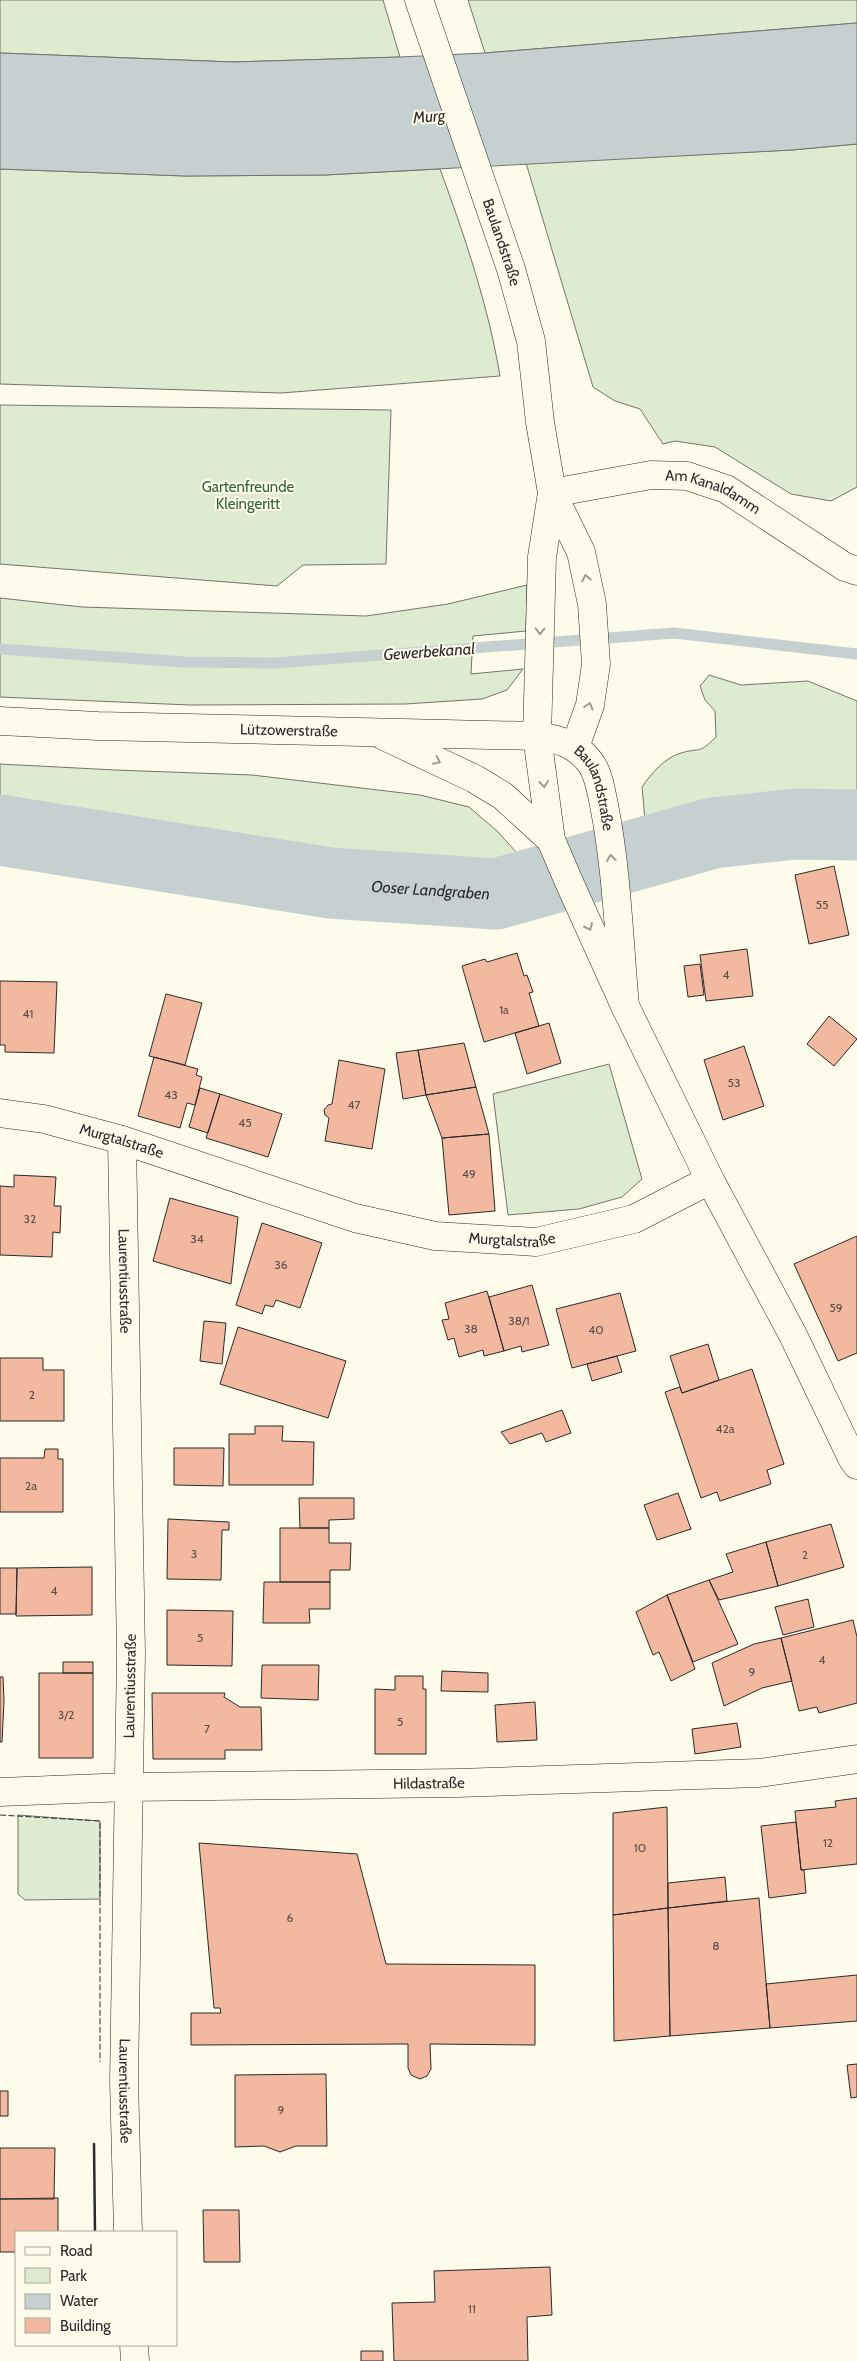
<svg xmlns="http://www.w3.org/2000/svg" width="857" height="2361" viewBox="0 0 857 2361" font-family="Cabin,sans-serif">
<rect width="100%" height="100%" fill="#fdfbea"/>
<!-- green -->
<path fill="#deebd1" stroke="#74746e" d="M0 0H383L400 57 233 62 0 53Z
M468 0H857V23L485 53Z
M857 144V487L831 501 791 494 715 447 675 441 663 444 640 409 615 401 593 387 526 163 792 150Z
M0 169 185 176 325 175 440 169C465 237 488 305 500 376L281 393 0 384Z
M0 405 391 410 386 564 303 565 277 586 0 564Z
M527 585 526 631 473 636 471 674 523 669 507 690 482 699 405 704 190 705 0 697V598L82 607 366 616 448 604Z
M709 675 741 685 808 681 857 701V810C824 808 790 807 757 810 719 814 683 829 647 841L642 787C651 774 664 758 681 753 701 747 698 755 716 737L715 711 705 700 700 686Z
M0 764 115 770 252 775 420 795 469 807 497 831 527 864 548 905 444 918 387 912 0 856Z
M609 1064 642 1179 622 1197 579 1209 508 1215 493 1094Z
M18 1815 100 1821V1899L25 1900 18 1894Z"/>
<!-- water -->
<path fill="#c7d0d0" stroke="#74746e" d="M857 23V144L792 150 325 175 185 176 0 169V53L233 62 400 57 485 53Z"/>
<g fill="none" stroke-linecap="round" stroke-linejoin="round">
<!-- stream -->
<path stroke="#c7d0d0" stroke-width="11" d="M0 649 184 662 274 663 674 633 857 654"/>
<!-- river -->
<path stroke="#c7d0d0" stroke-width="71" id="s1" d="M0 830 330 883 496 894 713 833 795 824 857 825"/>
</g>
<!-- building -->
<path fill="#f2b8a0" stroke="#2b2b2b" d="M834 866 849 935 809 944 795 875Z
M747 949 753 996 706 1001 700 955Z
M517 953 524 976 527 975 533 992 529 993 539 1026 484 1042 462 966 485 959 487 962Z
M700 964 704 995 688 997 684 966Z
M0 981 57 982 54 1053 5 1052V1045H0Z
M166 994 202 1003 185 1065 149 1056Z
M829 1016 857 1039 834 1066 807 1044Z
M549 1023 561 1063 527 1074 515 1033Z
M464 1043 476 1087 426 1095 418 1050Z
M744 1046 764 1106 723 1120 704 1060Z
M418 1050 426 1095 403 1099 396 1053Z
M154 1057 198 1069 196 1075 202 1077 195 1105 187 1103 180 1128 138 1116Z
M339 1060 385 1069 372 1149 325 1141 329 1118 325 1115 324 1110 328 1105 332 1104Z
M476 1087 489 1134 442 1138 426 1095Z
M200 1088 220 1094 208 1133 189 1127Z
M220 1094 282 1114 268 1157 206 1138Z
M489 1134 495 1211 449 1215 442 1138Z
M14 1175 56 1177 54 1206H61L60 1233 53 1232 52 1257 0 1255V1186L14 1187Z
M170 1198 238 1217 231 1284 153 1261Z
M262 1223 322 1243 300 1308 276 1300 273 1307 265 1305 262 1314 236 1305Z
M857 1236V1353L838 1361 794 1264Z
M532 1285 549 1345 522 1352 521 1346 504 1351 489 1297Z
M487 1291 504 1351 484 1356 483 1350 459 1357 454 1338 448 1340 442 1320 449 1319 445 1303Z
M620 1293 636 1351 572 1368 556 1309Z
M204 1321 226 1323 222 1364 200 1361Z
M238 1327 346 1361 328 1418 220 1384Z
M708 1344 719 1380 682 1393 670 1356Z
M617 1356 622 1372 592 1381 587 1364Z
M0 1358H43V1370H64V1421H0Z
M752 1369 784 1464 767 1470 771 1484 720 1501 717 1492 701 1498 665 1392 680 1387 682 1393Z
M562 1410 571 1433 546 1442 542 1433 510 1444 501 1432Z
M255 1426H283L282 1441 314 1442 313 1485H229V1434H255Z
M174 1448H224L223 1486 174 1485Z
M45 1449H58V1459H63V1512H0V1458H44Z
M678 1493 691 1529 657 1540 644 1505Z
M299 1498H354V1519L329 1520V1528H300Z
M168 1519 229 1522V1530H222L221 1580 167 1579Z
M831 1524 844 1567 778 1586 766 1542Z
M280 1528H329V1543H351L350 1570H330V1582H280Z
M766 1542 778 1586 719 1600 709 1580 733 1572 726 1554Z
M92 1567V1615L16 1616 17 1568Z
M0 1568H17L16 1614H0Z
M709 1580 738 1644 693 1662 667 1595Z
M264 1582H330V1609H309L310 1623H263Z
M667 1595 695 1669 671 1681 659 1652 653 1655 636 1612Z
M808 1599 814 1627 783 1635 775 1607Z
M167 1610 233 1611 232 1666 167 1665Z
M853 1620 857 1637V1703L819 1713 817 1707 799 1711 781 1638Z
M781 1638 792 1681 762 1688 724 1706 712 1663 754 1644Z
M63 1662H93V1673H63Z
M262 1665H319L318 1700 261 1698Z
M442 1671 488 1673V1692L441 1691Z
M39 1673H93V1758H39Z
M395 1676H423V1689H426V1754H375V1689L395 1690Z
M0 1677H3L4 1701 2 1742H0Z
M152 1693H225L224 1697 240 1707H261L262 1750H225V1759H153Z
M535 1702 537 1740 497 1742 495 1705Z
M737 1723 741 1747 695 1754 692 1729Z
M857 1798V1864L801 1870 795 1811 836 1807 835 1801Z
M667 1807 668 1908 613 1915V1813Z
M796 1822 801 1870H804L806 1893 769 1898 761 1826Z
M199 1843 357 1854 386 1964 535 1965V2045L430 2044 431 2069 427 2076 420 2079 411 2075 408 2068V2044L191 2045V2013H221L220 2008H214Z
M725 1877 727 1901 668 1908V1883Z
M759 1898 770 2028 670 2036 668 1908Z
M668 1908 670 2036 614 2041 613 1915Z
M857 1975V2021L770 2028 766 1984Z
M857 2064V2097L851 2098 847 2065Z
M326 2074 327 2146H296L280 2152 264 2146 235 2147V2075Z
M0 2091H8V2116H0Z
M0 2148H55L54 2199H0Z
M58 2198V2232H16V2252H0V2199Z
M203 2210H239L240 2262H204Z
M550 2267 552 2315 527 2317 528 2361H394L392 2303 435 2302 434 2271Z
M361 2351H383V2361H361Z"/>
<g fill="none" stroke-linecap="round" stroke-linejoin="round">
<!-- minor casing -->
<g stroke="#2b2b2b" stroke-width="29">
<g id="minor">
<path id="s2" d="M552 493 651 475 687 476 726 489 845 567 857 571"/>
<path id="s3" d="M0 1113 44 1119 122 1140 355 1218 435 1236 536 1242 634 1219 710 1180"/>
<path id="s4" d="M122 1140 131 1653 124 2081 128 2232"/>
<path id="s5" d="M0 1792 128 1787 458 1783 759 1773 857 1759"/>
<path d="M134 2345 135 2361"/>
</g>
</g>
<!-- tertiary casing -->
<g stroke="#2b2b2b" stroke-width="29">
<g id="tertiary">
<path id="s6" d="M419 0 511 269 531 341 540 422 552 493 581 552 592 604 596 664 590 705 575 747"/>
<path d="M537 736 542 557 552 493"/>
</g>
</g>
<!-- secondary casing -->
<g stroke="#2b2b2b" stroke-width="29">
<g id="secondary">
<path id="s7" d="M0 721 98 726 537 736C559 739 576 744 590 762 599 774 601 791 604 805 617 871 619 940 625 1006"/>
<path d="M384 736 475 779 503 796 551 840"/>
<path d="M537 736 551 840 569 882 625 1006 710 1180 793 1335 852 1458 857 1465"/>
</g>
</g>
<!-- minor -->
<use href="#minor" stroke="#fdfbea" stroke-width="28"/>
<!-- tertiary -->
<use href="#tertiary" stroke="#fdfbea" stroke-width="28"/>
<!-- secondary -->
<use href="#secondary" stroke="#fdfbea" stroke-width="28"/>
<!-- fence -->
<path stroke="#2b2b2b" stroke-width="1" stroke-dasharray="6 2.5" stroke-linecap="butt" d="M0 1815 100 1821V2062"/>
<!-- wall -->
<path stroke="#2b2b2b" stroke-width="2.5" d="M94 2144 95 2232"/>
</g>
<!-- one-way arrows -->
<defs><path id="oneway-chevron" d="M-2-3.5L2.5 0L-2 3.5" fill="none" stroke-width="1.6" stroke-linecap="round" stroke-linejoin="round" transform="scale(1.25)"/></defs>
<g stroke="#9e9d94">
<use href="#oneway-chevron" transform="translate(586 578) rotate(-102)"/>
<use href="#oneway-chevron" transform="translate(540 631) rotate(91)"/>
<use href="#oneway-chevron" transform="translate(589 706) rotate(-75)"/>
<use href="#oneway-chevron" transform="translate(437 761) rotate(26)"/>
<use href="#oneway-chevron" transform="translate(544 784) rotate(83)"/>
<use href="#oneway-chevron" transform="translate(611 858) rotate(-96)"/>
<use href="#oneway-chevron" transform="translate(589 927) rotate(66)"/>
</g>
<g text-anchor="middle" stroke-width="4" stroke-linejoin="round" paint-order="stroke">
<!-- number labels -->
<g font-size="12" fill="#5d4e48">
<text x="822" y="909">55</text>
<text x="726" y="979">4</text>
<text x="504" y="1014">1a</text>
<text x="28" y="1018">41</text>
<text x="734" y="1087">53</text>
<text x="171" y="1099">43</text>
<text x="354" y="1109">47</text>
<text x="245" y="1127">45</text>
<text x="469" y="1178">49</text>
<text x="30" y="1223">32</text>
<text x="197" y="1243">34</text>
<text x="281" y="1269">36</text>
<text x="836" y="1312">59</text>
<text x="519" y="1325">38/1</text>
<text x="471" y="1333">38</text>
<text x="596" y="1334">40</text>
<text x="32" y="1399">2</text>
<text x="725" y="1433">42a</text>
<text x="31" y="1490">2a</text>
<text x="194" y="1558">3</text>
<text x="805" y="1559">2</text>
<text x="54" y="1595">4</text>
<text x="200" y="1642">5</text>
<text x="822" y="1664">4</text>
<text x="752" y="1676">9</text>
<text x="66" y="1719">3/2</text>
<text x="400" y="1726">5</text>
<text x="207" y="1733">7</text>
<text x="828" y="1847">12</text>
<text x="640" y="1852">10</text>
<text x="290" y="1922">6</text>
<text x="716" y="1950">8</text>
<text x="281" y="2114">9</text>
<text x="472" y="2313">11</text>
</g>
<!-- street labels -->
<g font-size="15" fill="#2b2b2b" stroke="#fdfbea">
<text dy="5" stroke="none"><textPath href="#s6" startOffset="256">Baulandstraße</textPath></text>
<text dy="5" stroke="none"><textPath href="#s2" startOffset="166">Am Kanaldamm</textPath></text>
<text dy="5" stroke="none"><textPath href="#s7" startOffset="289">Lützowerstraße</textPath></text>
<text dy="5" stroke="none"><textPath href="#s7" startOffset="624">Baulandstraße</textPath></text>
<text dy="5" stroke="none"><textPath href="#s3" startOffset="125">Murgtalstraße</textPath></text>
<text dy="5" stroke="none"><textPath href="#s3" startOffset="530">Murgtalstraße</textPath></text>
<text dy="5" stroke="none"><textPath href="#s4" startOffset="141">Laurentiusstraße</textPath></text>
<text transform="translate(130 1686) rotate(-89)" y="5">Laurentiusstraße</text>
<text dy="5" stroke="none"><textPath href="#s5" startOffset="429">Hildastraße</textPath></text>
<text dy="5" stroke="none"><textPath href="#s4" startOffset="951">Laurentiusstraße</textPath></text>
</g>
<!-- park labels -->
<g font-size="15" fill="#34623c" stroke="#fdfbea">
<text x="248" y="492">Gartenfreunde<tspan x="248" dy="17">Kleingeritt</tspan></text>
</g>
<!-- water labels -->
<g font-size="16" font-style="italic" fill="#2b2b2b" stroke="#fdfbea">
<text transform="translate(429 116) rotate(-5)" y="6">Murg</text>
<text transform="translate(429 651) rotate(-4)" y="6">Gewerbekanal</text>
<text dy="6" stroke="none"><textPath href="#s1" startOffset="435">Ooser Landgraben</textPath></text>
</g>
</g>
<!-- legend -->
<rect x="15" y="2231" width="162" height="115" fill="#fdfbea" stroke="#a9a89e"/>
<rect x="25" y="2247" width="25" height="8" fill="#fdfbea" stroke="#a9a89e"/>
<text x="60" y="2256" font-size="15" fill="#2b2b2b">Road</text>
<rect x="25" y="2268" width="25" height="15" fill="#deebd1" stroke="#a9a89e"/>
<text x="60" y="2281" font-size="15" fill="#2b2b2b">Park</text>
<rect x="25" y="2294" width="25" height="15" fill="#c7d0d0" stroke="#a9a89e"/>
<text x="60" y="2306" font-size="15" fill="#2b2b2b">Water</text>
<rect x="25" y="2318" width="25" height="15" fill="#f2b8a0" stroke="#a9a89e"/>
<text x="60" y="2331" font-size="15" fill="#2b2b2b">Building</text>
</svg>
